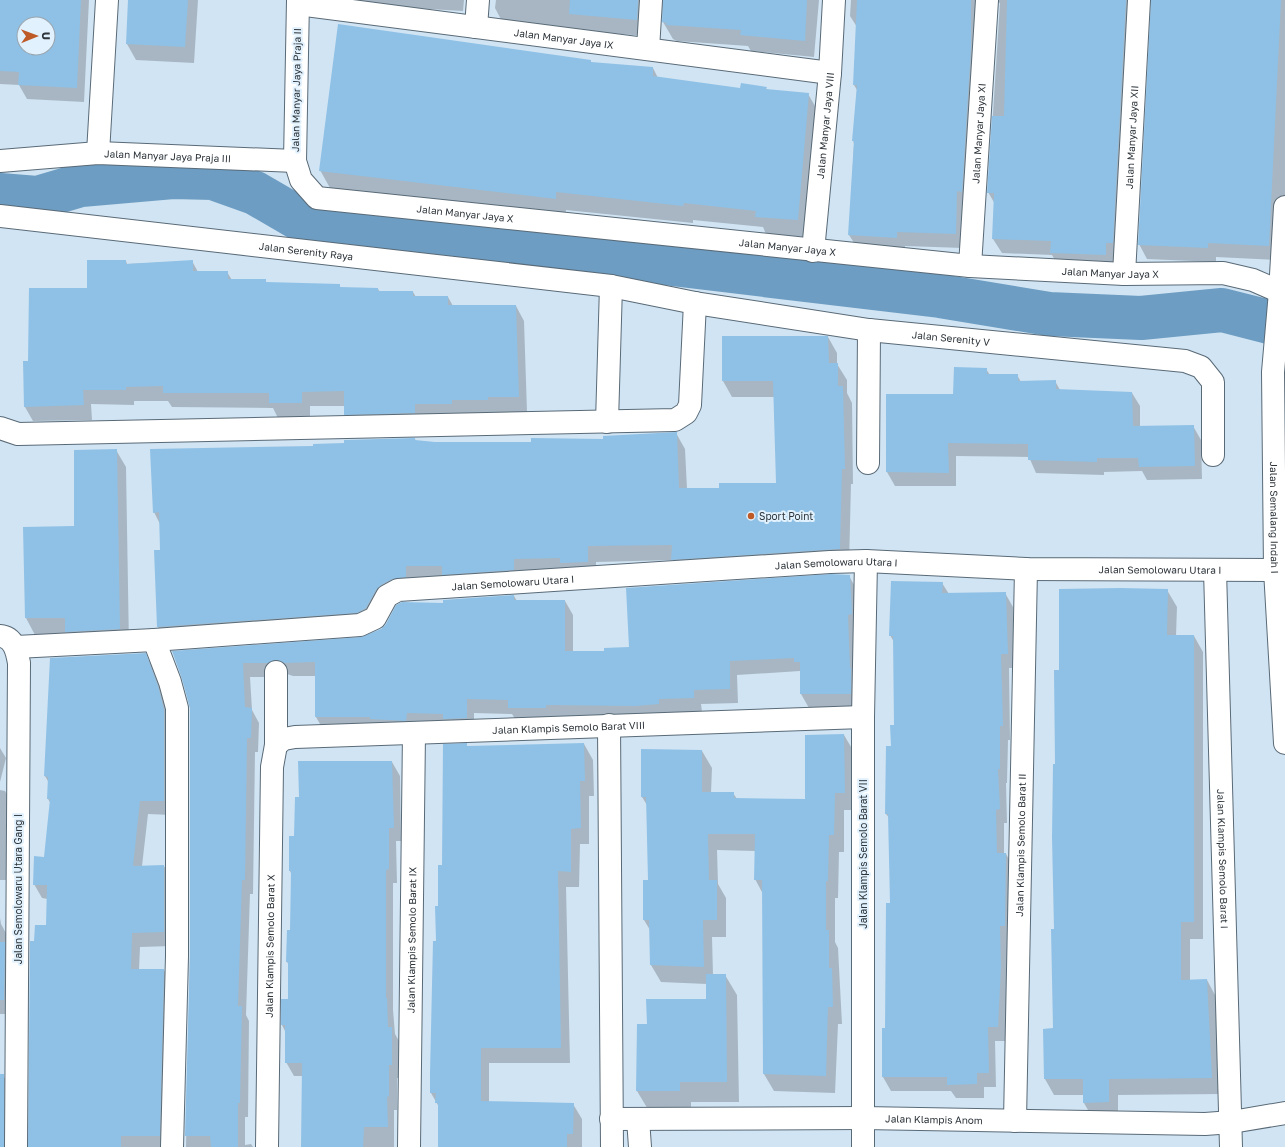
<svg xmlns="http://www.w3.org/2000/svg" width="1285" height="1147" viewBox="0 0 1285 1147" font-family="'Golos Text',sans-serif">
<rect width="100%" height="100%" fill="#d1e4f3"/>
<!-- shadow -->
<path fill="#0003" fill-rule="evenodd" d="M0 0H89L84 102 27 99 19 85 0 84ZM24 24H48V48H24Z
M129 0H198L194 63 136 60 127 44Z
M342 0H464L463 11 345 4Z
M496 0H819L814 57 751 51 748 46 677 41 673 39 663 22 662 4 655 5 646 36 504 25 495 8Z
M851 0H1285V212L1278 260 1216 257V262L1147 259 1139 244 1152 3 1149 2 1114 269 1059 267 1052 255 1002 253 993 239 995 204 988 192 1000 3 997 2 963 248 905 246V252L858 249 849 235 854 144 853 140 857 90 854 85 857 27 850 16Z
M590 61 592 63 653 68 658 78 741 89 766 88 767 90 808 94 818 111 808 237 766 234 763 227 693 220V223L566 210 565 216 330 188 320 170Z
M126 261 127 264 192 261 198 272H227L232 280H265L267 283 339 285 341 288 378 289 380 292H413L416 297H448L453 306H516L524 321 527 412H496V415L353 429 345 414V406H310V418H278L273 408 172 407 168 401H134V405L91 404 92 420 33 421 25 407 29 362 88 289Z
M828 337 837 353V364L847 380V393L852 403 853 484H851L849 565 682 575 673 560 596 562V578L401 594 375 624 167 643 158 627 155 551H161L160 524 154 512 314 447 415 439 416 441 435 443H532L604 440 676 433 685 449 687 489H720L777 484 774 397H732L723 381Z
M986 369 990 375H1017L1021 382 1055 381 1060 390 1132 393 1140 406V427L1193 426 1201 440 1202 479 1147 480 1142 471 1104 472V475L1036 473 1029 457 956 456V486H895L887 472V395H954Z
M116 450 126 467 129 646 67 634 35 635 26 618 24 528 75 527Z
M849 576 857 590 858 707 809 708 801 694 800 671 737 675 738 703 701 704 702 712H666V718L517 722 512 714 474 713V732L324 731 316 717V676H293L284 673 276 677H250L252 710 259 723 258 752H255L253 894H250L246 1015 249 1021 248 1117H245V1145L251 1144 253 1147H186L190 956V708L183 678 173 652 361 638 444 604 514 596 517 601H565L573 615V652H605L630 648Z
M942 583 949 594 1005 593 1013 607 1015 668H1009L1010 740H1008L1007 783H1006L1007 823H1004V854H1006L1014 868 1013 939H1007L1009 982 1006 1041H995L996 1087H984V1098H956L951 1091H891L883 1077V1029H886L891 904 890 819 886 814 887 747H892L895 726 894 642 890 635Z
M1167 590 1177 607 1176 636H1194L1203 652V939H1190V981L1207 980 1216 997 1221 1094 1118 1095V1119H1093L1084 1103V1095H1054L1045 1079 1054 1029 1056 765 1060 671Z
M145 654 153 668 166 701 172 815 148 814 142 866H164L172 880V946L140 947 139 970H164L172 984 167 1147H30L47 926 48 899 42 898 34 884 45 858 51 804 48 799 49 783 45 776Z
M844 735 854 752V810H844V852H839L838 898H835V942L838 948 842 1024H838L835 1093 774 1091 764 1074 763 894 755 879V851L717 850 718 884 726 898V937H712L713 975H725L737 995 739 1102H691V1112L649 1111 637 1091 638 1025H648L707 1000V984L661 982 651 965 650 930 644 920 649 881 647 805 642 797 702 751 712 768 711 793H733L737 799 806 800Z
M466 744 468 747 584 744 593 760 594 796H589V844H580L579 887H566L570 1063H489V1102L573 1104 582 1119V1147H438L439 1107 431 1093 433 971 443 866Z
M0 748 6 758 0 782Z
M392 762 400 776 401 841H396L397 883H393V1010L395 1034 399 1041 400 1078H397V1110H394V1147H302L303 1076H294L286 1062V1033L282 1025V1000H289V965L287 962 291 931 292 875 290 871 300 798Z
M0 790 5 791 13 805 6 849 12 860 11 880H0Z
M0 918 1 924 7 935 8 1014H0Z
M0 1075H3L11 1089V1147H0Z"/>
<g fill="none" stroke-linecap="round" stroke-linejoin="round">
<!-- river -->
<path stroke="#6d9dc2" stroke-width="44" d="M0 195 37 198 81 185 173 177 213 178 255 193 305 222 371 228 940 296 1049 314 1141 318 1222 310 1285 326"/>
</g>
<!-- building -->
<path fill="#8fc1e6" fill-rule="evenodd" d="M0 0H81L77 88 18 85 19 72 0 71ZM24 24H48V48H24Z
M128 0H188L185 47 126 44Z
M570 0H638L637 20 569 14Z
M663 0H807L805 41 740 35 741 30 666 25 667 23 662 22Z
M857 0H971V47L962 192 957 191 956 234 897 232V238L848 235 854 141H852L857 85H853Z
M1007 0H1126L1113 243H1106V255L1050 253 1051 241 992 239 994 193H987L992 116H1004Z
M1151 0H1281L1269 246 1208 243V248L1138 245Z
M338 24 591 60V62L653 67V76L740 88 741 83 767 87 766 89 809 93 798 220 755 217 756 211 684 203 683 206 556 192V199L319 171Z
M87 260H126V264L193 260V271H228V279H266V282L340 284V287L378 288V291H413V296H448V305H516L519 397H488V400H452V404H415V413L344 415V391L302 392V403H269V393H163V386L126 387V390H83L84 405 24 407 23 361H28L29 288H87Z
M722 336H828L829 363H838V386H843L845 469H842L840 549 671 560 672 545 588 546V562L560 563V558L514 559V570L442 575V566H406V577L392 579 381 585 376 590 366 608 357 613 157 627 154 550H160L159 512 153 513 150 449 313 446V444L344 443V440L415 438V440L435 442H531V438L603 439V436L677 432 679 488H719V483H776L773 381H722Z
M954 367 987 368V374H1018V381L1056 380V389L1132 392 1133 426 1194 425 1195 466 1139 467 1138 458H1097V462L1028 460V444L948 443 949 473 886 472V394H953Z
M117 449 120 629 65 632V618H25L23 527 74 526V450Z
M831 574 850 575 852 614 848 615 850 668H851V694H800V662H794V658L730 661V689L694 690V698L659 699V704L635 706 546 705V708H508V700L467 699V718L443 719V714L407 713 406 721 370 719V717H315V662L284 663 276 660 268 663H243L245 707 252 708 251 738H247L245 880H242L238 1006H242L240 1103H238V1147H211L210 1136H185L190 956V708L182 679 172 651 361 637 381 629 386 624 396 605 402 602 443 603V600L514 595V600H565V651H604V648L629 647 626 588Z
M891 581 943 582 942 593 1006 592 1008 654H1001L1003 726H1000V769H998L1000 809 996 810 997 853H1006L1005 926H1000L1001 967 998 1027H988L989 1073H977V1084L947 1085V1077H882V1028H885L886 903H890L888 814H885L886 746H891L890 725H894L893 636H889Z
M1120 588 1168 589 1167 635H1194V922H1181V980L1207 979 1212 1078 1109 1079V1102L1083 1103V1079H1044L1043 1029 1053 1028 1051 929H1054L1052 837 1053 764H1055L1054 670H1059V589Z
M146 653 158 686 164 710V801H140L133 866 164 865V932L132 933 131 969H164L160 1136H121V1147H28L30 941H34L35 925H46L47 885H33L34 856 44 857 50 799H47L48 777 44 776 50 658Z
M844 734 845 793H835L834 835H829L828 881H826V930H829V968H832L833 1007H828L826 1076 763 1074 762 880H754L755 834H708L709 880H717V920H703L704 967 650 965 649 920H643V880H648L646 797H641V749L702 750V792H734V798L805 799V735Z
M467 743V746L584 743 585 781H580L581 828 571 829V872L558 871 561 1048H481V1101L574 1103 573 1134H567V1147H438V1103H435L436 1093H430V1074L433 941H436L435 906H438V865H442L443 744Z
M298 761H392L394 828H389V869L386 870V998H387L388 1027H392V1065H389V1097L387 1096 388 1127H364L363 1147H301L302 1063H285V1025H281V999H288V962H286L287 930H290L291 871H289V836H294L295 797H299Z
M0 942H5L4 1000H0Z
M706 974H726L727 1082H680V1091H636L637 1024H647L646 999H706Z
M0 1074H4V1147H0Z"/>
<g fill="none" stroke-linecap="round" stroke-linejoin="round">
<!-- street casing -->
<g stroke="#596a77" stroke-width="24">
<g id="street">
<path id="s1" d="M298 0 295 161 301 180 317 198 970 266 1124 274 1223 273 1253 280 1285 294"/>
<path id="s2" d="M298 4 830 73"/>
<path d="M476 27 478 0"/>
<path d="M648 49 651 0"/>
<path d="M98 153 107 0"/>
<path id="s3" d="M0 161 98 153 295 161"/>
<path id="s4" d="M1285 207 1280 292 1273 372 1275 570 1285 743"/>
<path id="s5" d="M0 216 611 286 695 303 869 330 1185 361 1201 367 1213 382V455"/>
<path id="s6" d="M813 251 830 73 834 0"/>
<path id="s7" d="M970 266 987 0"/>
<path id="s8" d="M1124 274 1139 0"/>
<path d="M607 422 611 286"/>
<path d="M0 428 18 434 675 420 686 413 690 405 695 303"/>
<path d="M868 463 869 330"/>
<path id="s9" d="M1215 570 1231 1147"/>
<path d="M0 636C14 637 17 652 19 663L16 1147"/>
<path d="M154 640 170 682 177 708V956L172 1147"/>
<path id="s10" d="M16 647 154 640 360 625 375 618 387 596 398 590 830 562 866 561 1026 569 1275 570"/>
<path d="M609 725 612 1147"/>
<path id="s11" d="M276 745 284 739 295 737 863 717"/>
<path id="s12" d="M611 1119 864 1118 1205 1124 1232 1122 1285 1113"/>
<path d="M638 1119 640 1147"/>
<path id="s13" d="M1015 1121 1026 569"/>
<path id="s14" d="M267 1147 272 767 276 745V672"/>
<path id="s15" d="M409 1147 414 733"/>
<path d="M863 1147V717L866 561"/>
</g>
</g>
<!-- street -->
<use href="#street" stroke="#fff" stroke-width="22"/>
</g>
<!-- markers -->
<circle fill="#be5928" stroke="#e1f1fd" stroke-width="1.5" cx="751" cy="516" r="4"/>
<g text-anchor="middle" stroke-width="4" stroke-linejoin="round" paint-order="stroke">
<!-- street labels -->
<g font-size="10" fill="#2d343a" stroke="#e1f1fd">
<text dy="4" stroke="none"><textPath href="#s2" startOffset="268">Jalan Manyar Jaya IX</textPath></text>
<text transform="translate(296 90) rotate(-89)" y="4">Jalan Manyar Jaya Praja II</text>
<text dy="4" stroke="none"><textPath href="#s6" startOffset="126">Jalan Manyar Jaya VIII</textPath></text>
<text dy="4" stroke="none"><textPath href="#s7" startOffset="133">Jalan Manyar Jaya XI</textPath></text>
<text dy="4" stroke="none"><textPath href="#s8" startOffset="137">Jalan Manyar Jaya XII</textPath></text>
<text dy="4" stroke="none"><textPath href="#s3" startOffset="168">Jalan Manyar Jaya Praja III</textPath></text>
<text dy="4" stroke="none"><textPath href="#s1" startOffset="354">Jalan Manyar Jaya X</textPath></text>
<text dy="4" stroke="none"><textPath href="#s1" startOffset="678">Jalan Manyar Jaya X</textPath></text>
<text dy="4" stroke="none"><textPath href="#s5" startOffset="308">Jalan Serenity Raya</textPath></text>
<text dy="4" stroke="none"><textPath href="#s1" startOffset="1002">Jalan Manyar Jaya X</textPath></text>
<text dy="4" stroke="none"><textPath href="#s5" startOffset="959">Jalan Serenity V</textPath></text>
<text dy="4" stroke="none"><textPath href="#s4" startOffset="311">Jalan Semalang Indah I</textPath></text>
<text dy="4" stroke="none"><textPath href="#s10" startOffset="838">Jalan Semolowaru Utara I</textPath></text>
<text dy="4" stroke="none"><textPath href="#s10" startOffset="1162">Jalan Semolowaru Utara I</textPath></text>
<text dy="4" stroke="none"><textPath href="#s10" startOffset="514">Jalan Semolowaru Utara I</textPath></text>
<text dy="4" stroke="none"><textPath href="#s11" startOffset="295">Jalan Klampis Semolo Barat VIII</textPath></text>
<text dy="4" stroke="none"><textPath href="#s13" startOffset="276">Jalan Klampis Semolo Barat II</textPath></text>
<text transform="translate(863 854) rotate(-90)" y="4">Jalan Klampis Semolo Barat VII</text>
<text dy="4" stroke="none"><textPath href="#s9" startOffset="289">Jalan Klampis Semolo Barat I</textPath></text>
<text transform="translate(18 889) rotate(-90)" y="4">Jalan Semolowaru Utara Gang I</text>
<text dy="4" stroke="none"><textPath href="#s15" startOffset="207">Jalan Klampis Semolo Barat IX</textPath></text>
<text dy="4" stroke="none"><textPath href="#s14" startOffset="201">Jalan Klampis Semolo Barat X</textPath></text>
<text dy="4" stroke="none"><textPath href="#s12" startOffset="323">Jalan Klampis Anom</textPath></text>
</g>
<!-- poi labels -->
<g font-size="10" fill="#2d343a" stroke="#e1f1fd" text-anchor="start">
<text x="759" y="520">Sport Point</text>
</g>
</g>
<!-- north arrow -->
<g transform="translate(36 36) rotate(89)"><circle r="19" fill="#e1f1fd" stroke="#99a5af"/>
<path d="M0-3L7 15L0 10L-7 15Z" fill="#be5928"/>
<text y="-6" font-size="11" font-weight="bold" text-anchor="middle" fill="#2d343a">U</text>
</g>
</svg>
